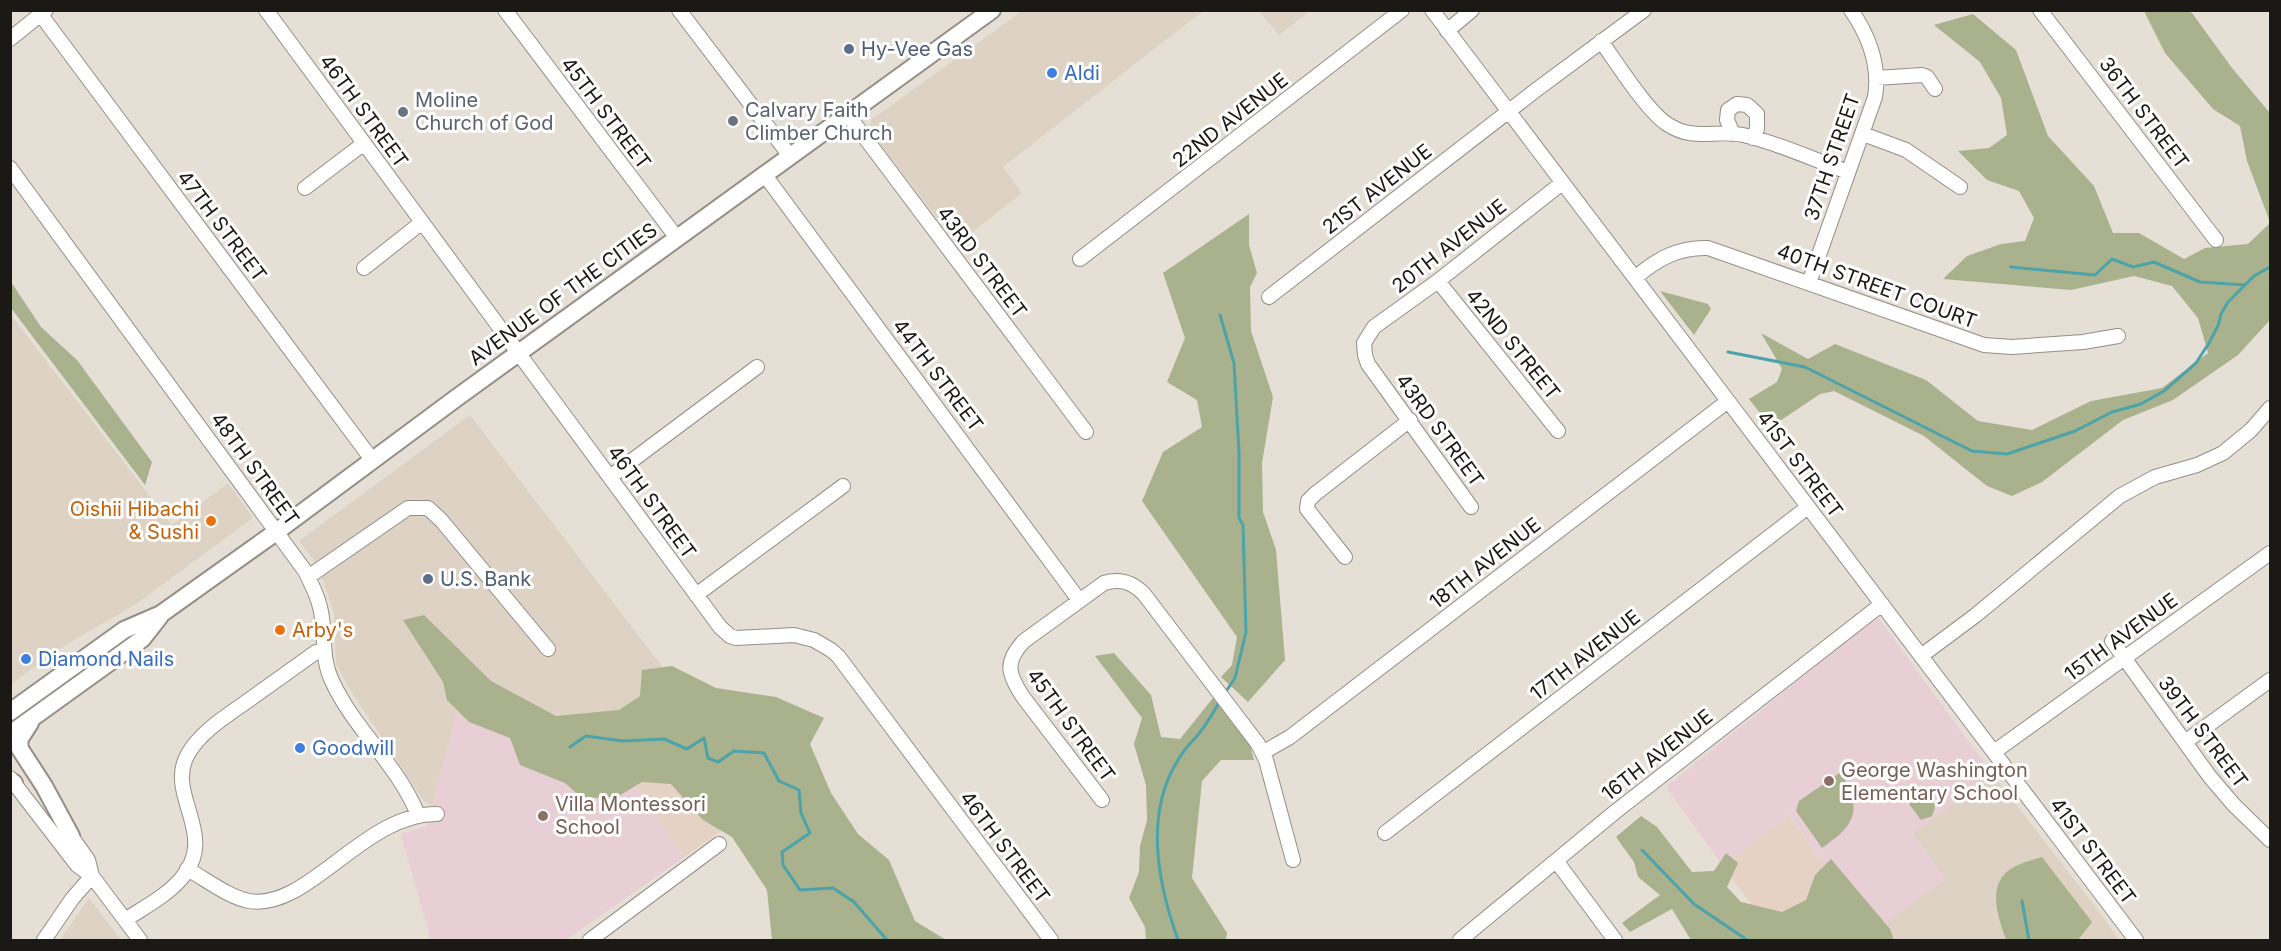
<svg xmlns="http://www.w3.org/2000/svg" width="2281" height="951" viewBox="0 0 2281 951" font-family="Inter,sans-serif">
<rect width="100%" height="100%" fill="#e5dfd6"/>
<!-- built -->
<path fill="#ddd2c3" d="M1022 11H1203L1003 167 1022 193 957 244 870 130 871 120Z
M1259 11H1310L1279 35Z
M10 314 172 525 228 483 253 518 136 604 62 647 11 684Z
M470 415 683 694 609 749 466 678 432 806 423 800 349 688 336 664 334 612 324 583 314 561 299 541Z
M1993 775 2104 918 2119 940H1863L1913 833Z
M89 898 121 940H60Z"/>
<!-- industrial -->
<path fill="#e6d2c4" d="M647 720 721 831 684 857 609 749Z
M1788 815 1843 889 1777 940 1723 866Z"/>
<!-- education -->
<path fill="#e8ced5" d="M1879 619 1993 775 1913 833 1946 879 1863 940H1777L1843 889 1789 815 1723 866 1666 787 1873 620Z
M466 678 609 749 684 857 566 940H431L401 834 427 826Z"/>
<!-- green -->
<path fill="#a9b28d" d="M2183 10 2192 13 2232 68 2270 113V222L2247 161 2240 126 2213 109 2165 53 2144 11Z
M1973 14 2016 50 2048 136 2094 186 2113 233H2139L2184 259 2205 248 2248 244 2270 223V320L2238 355 2173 400 2123 420 2042 482 2012 496 1987 486 1924 436 1834 391 1820 394 1771 427 1749 399 1777 382 1782 369 1761 333 1808 359 1835 344 1926 380 1978 421 2032 430 2091 401 2162 388 2208 353 2198 318 2172 286 2134 276 2071 290 1943 279 1967 256 2001 244 2025 241 2034 218 2019 191 1987 180 1958 151 1989 148 2007 135 2001 98 1980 62 1934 25Z
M1249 214V245L1257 273 1250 287 1251 331 1273 397 1262 463 1263 512 1276 550 1285 660 1248 702 1221 677 1232 665 1237 637 1142 501 1163 452 1202 427 1197 400 1167 382 1185 338 1163 273Z
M11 282 41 327 77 360 152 462 145 485 11 308Z
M1660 291 1708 304 1711 309 1694 335Z
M424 615 491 681 556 716 619 710 640 696 642 670 672 666 716 688 776 697 824 718 810 744 831 793 858 834 889 860 915 921 946 940H772L767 890 732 837 703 820 671 784 642 782 617 797 582 798 565 783 520 765 510 738 469 722 447 700 443 682 403 620Z
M1114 653 1151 695 1161 737 1180 739 1213 698 1250 745 1254 760H1221L1202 781 1192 878 1227 933 1226 940H1146L1145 927 1129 898 1139 872 1140 846 1147 820 1146 785 1134 744 1142 718 1095 656Z
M1841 772C1862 811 1857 824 1822 848L1796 811 1799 801Z
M1921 795H1931C1936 803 1936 807 1932 816L1921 820 1909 804Z
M1641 816 1657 827 1692 872 1714 871 1726 853 1738 863 1727 887 1741 902 1782 912 1806 900 1815 875 1831 859 1890 929 1894 940H1691L1672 909 1630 932 1622 923 1660 895 1638 877 1634 862 1616 837Z
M2042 857 2092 922 2078 940H2006C1998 916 1985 883 2014 867 2022 862 2033 860 2042 857Z"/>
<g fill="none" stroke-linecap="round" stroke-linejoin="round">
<!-- stream -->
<path stroke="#4ca3a9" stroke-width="3" d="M2011 267 2095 275 2112 259 2133 267 2154 262 2200 282 2245 285
M1220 315 1234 363 1239 453V518L1243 525 1246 632 1235 678 1225 693
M1728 352 1805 367 1972 451 2007 454 2075 431 2112 412 2141 404 2164 391 2196 363 2209 343 2218 326 2221 314 2228 302 2254 276 2270 267
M570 747 586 736 623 741 664 739 687 749 704 738 708 758 718 762 734 751 764 753 779 781 799 790 801 813 810 833 782 852 783 865 800 890 833 888 854 902 887 940
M1642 850 1694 904 1747 940
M2022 901 2029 940
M1178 940C1157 881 1143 809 1182 754 1186 747 1192 742 1197 736 1206 726 1213 713 1220 701"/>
<!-- minor casing -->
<g stroke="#948e86" stroke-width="16">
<path id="minor" d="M266 10 720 627 730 636 736 638 794 635 814 640 831 650 838 656 1051 940
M505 10 677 238
M679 10 790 156
M1432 10 2136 940
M2040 10 2216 240
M41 15 373 461
M1447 31 1472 10
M10 39 46 10
M1601 41C1616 62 1647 111 1667 124 1694 142 1715 129 1743 135 1779 143 1814 160 1848 172
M1876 78 1922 75 1927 77 1935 89
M848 115 1086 432
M1733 134 1727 120 1728 110 1737 104 1747 105 1757 114V129L1753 138
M1863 134 1906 150 1960 187
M10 168 305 571C313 587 320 601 322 618 325 640 322 660 332 681 354 729 398 765 418 815
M764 174 1079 600
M305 188 363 144
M1080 259 1402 10
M364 268 421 223
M1635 278C1657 259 1678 247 1708 248L1984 345 2012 347 2083 342 2118 336
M1438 281 1558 431
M1809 283 1875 97C1880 66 1869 36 1851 10
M1269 297 1536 90 1644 10
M610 477 757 367
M1471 507 1368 364 1365 355 1364 343 1374 327 1438 281 1562 183
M1345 557 1307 509 1308 501 1315 494 1410 420
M308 577 408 508H428L441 520 548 649
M696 595 843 486
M2112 641 2210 777 2234 805 2270 840
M1921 656 1976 615 2120 496 2155 477 2197 465 2223 453 2251 430 2270 408
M2185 742 2270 680
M1264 752 1290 737 1728 401
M1994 752 2270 553
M10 778 77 865 92 876 140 940
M1102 800 1023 697C1008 674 1004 662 1024 641L1104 583C1120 578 1132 582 1144 594L1258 744 1266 760 1293 860
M66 829 88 860 92 876
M1385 833 1808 507
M1557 862 1615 940
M187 869C206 879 228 897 249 901 308 911 364 813 437 814
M125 920C143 908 166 896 180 880 221 835 164 795 188 754 201 731 228 715 249 700 271 684 294 668 316 652L324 650
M44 940 72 899 92 876
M590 940 719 844
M1460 940 1615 812 1882 604"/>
</g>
<!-- major casing -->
<g stroke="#948e86" stroke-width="20">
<path id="major" d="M10 712 124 630 161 614 276 532 455 399 992 10
M30 723 19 740 20 749 44 786 71 836
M10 734 142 639 160 616
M10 781 14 783"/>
</g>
<!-- minor -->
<use href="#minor" stroke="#fff" stroke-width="14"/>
<!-- major -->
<use href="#major" stroke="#fff" stroke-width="16"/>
</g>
<!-- markers -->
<g fill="#5c6f8a" stroke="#fff" stroke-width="2">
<circle cx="849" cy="49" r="6"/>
<circle cx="428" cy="579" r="6"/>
</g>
<g fill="#3f7fe0" stroke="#fff" stroke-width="2">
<circle cx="1052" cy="73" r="6"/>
<circle cx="26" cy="659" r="6"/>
<circle cx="300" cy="748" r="6"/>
</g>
<g fill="#6b7280" stroke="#fff" stroke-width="2">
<circle cx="403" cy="112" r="6"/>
<circle cx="733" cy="121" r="6"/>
</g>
<g fill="#e8710a" stroke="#fff" stroke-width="2">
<circle cx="211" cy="521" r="6"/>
<circle cx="280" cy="630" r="6"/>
</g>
<g fill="#8d6e63" stroke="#fff" stroke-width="2">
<circle cx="1829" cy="781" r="6"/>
<circle cx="543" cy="816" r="6"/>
</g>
<g text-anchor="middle" stroke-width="6" stroke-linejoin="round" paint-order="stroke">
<!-- service labels -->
<g font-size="20" fill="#4e5e75" stroke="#fff" text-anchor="start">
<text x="861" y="56">Hy-Vee Gas</text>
<text x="440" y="586">U.S. Bank</text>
</g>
<!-- shop labels -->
<g font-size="20" fill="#366cbe" stroke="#fff" text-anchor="start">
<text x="1064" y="80">Aldi</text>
<text x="38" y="666">Diamond Nails</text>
<text x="312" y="755">Goodwill</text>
</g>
<!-- worship labels -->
<g font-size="20" fill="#5b616d" stroke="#fff" text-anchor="start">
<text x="415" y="107">Moline<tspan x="415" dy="23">Church of God</tspan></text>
<text x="745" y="117">Calvary Faith<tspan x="745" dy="23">Climber Church</tspan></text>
</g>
<!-- street labels -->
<g font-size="20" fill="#1b1916" stroke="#fff">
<text transform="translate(364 111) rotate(54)" y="7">46TH STREET</text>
<text transform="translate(606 113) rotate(53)" y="7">45TH STREET</text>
<text transform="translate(2144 113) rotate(53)" y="7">36TH STREET</text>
<text transform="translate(1230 120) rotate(-38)" y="7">22ND AVENUE</text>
<text transform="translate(1832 157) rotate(-71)" y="7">37TH STREET</text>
<text transform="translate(1377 189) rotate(-38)" y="7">21ST AVENUE</text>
<text transform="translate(222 226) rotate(53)" y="7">47TH STREET</text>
<text transform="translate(1449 246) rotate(-38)" y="7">20TH AVENUE</text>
<text transform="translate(982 262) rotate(53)" y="7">43RD STREET</text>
<text transform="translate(1877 286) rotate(20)" y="7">40TH STREET COURT</text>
<text transform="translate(563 294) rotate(-36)" y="7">AVENUE OF THE CITIES</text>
<text transform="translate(1513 344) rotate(51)" y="7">42ND STREET</text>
<text transform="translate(938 375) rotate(53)" y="7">44TH STREET</text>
<text transform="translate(1440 430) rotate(54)" y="7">43RD STREET</text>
<text transform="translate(1800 464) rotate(53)" y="7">41ST STREET</text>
<text transform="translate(255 469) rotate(54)" y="7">48TH STREET</text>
<text transform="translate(652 502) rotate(54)" y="7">46TH STREET</text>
<text transform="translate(1485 563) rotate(-38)" y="7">18TH AVENUE</text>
<text transform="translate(2121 637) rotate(-36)" y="7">15TH AVENUE</text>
<text transform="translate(1585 655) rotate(-38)" y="7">17TH AVENUE</text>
<text transform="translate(1071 725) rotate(54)" y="7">45TH STREET</text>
<text transform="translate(2203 732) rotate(53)" y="7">39TH STREET</text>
<text transform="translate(1657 755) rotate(-38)" y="7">16TH AVENUE</text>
<text transform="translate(1005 847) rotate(53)" y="7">46TH STREET</text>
<text transform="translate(2093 851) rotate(53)" y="7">41ST STREET</text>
</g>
<!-- food labels -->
<g font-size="20" fill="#c56008" stroke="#fff" text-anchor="end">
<text x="199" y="516">Oishii Hibachi<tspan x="199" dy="23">&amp; Sushi</tspan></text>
<text x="292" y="637" text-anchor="start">Arby's</text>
</g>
<!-- education labels -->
<g font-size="20" fill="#785e54" stroke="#fff" text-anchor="start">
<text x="1841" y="777">George Washington<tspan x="1841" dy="23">Elementary School</tspan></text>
<text x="555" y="811">Villa Montessori<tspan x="555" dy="23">School</tspan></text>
</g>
</g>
<!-- border -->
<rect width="2281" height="951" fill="none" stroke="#1b1916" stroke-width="24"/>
</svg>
